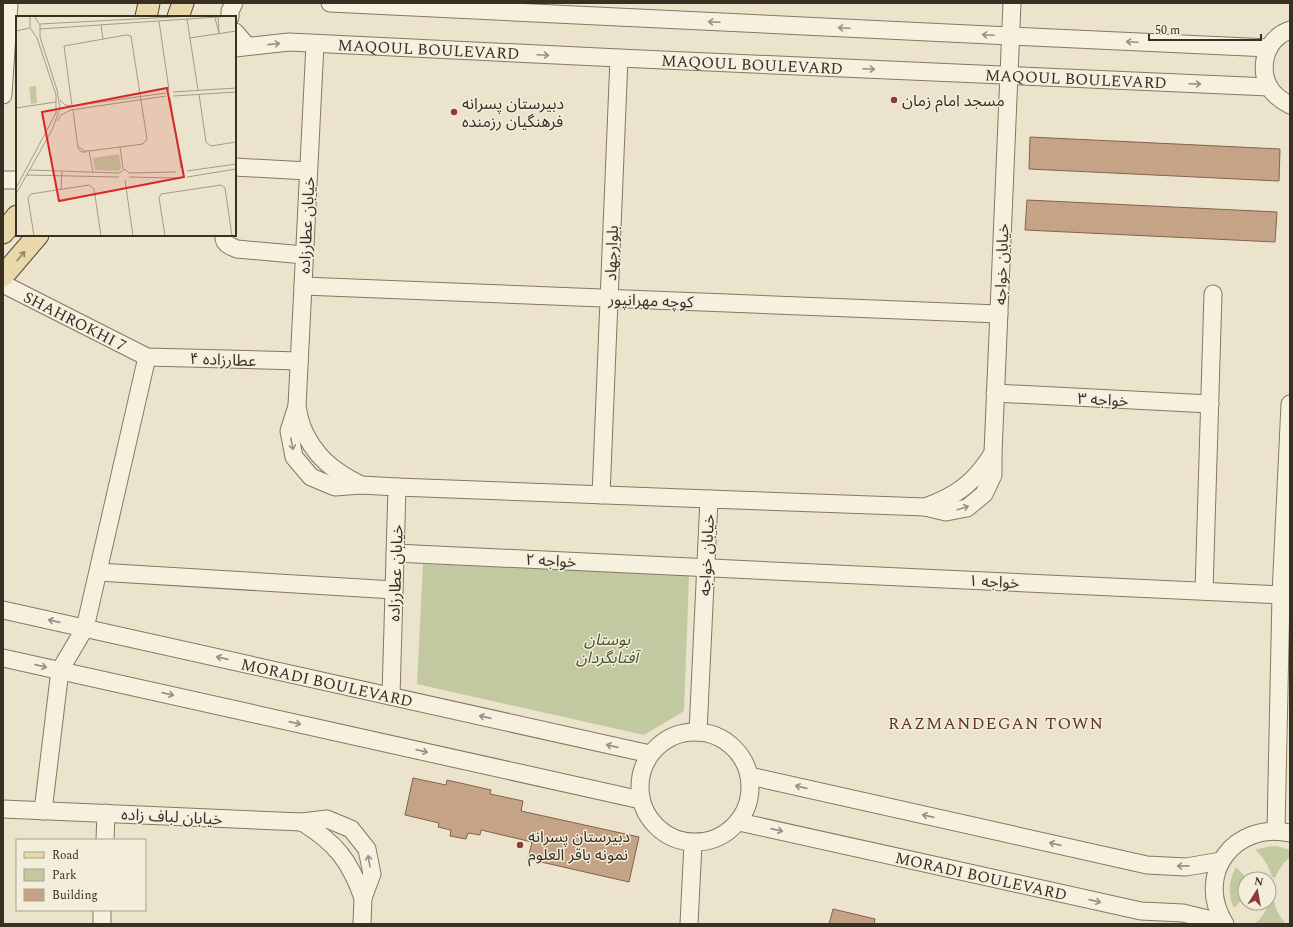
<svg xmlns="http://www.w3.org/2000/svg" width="1293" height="927" viewBox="0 0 1293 927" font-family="Spectral,'Noto Sans Arabic',serif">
<rect width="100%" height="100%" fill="#ebe3cc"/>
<!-- green -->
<path fill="#c2c9a1" d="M423 564 689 575 684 711 644 735 417 684Z
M1276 846 1290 850V857C1283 863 1279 869 1275 878L1272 877C1269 867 1264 857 1255 850L1266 847Z
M1236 867 1247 879H1245V897L1234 908C1227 894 1229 880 1236 867Z
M1271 901H1274C1276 910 1280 917 1286 924H1254L1261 918Z"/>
<!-- building -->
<path fill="#c5a386" stroke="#84634a" d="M1030 137 1280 149 1279 181 1029 169Z
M1027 200 1277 212 1275 242 1025 230Z
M413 778 446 785 447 780 491 790 490 794 523 801 521 811 639 837 629 882 528 859 532 842 481 830 480 835 468 833 466 839 450 836 451 830 438 827 439 823 405 815Z
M833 909 875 919 874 924H829Z"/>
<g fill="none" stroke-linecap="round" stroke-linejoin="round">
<!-- minor casing -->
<g stroke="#877762" stroke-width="19">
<g id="minor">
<path d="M330 3 1010 36 1269 48"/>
<path d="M230 17V11L234 3"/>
<path d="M1290 30C1286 32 1282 33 1279 36 1264 47 1260 70 1269 87 1274 95 1282 101 1290 105"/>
<path d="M235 32 247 46"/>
<path d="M315 44 297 406 289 431 294 457 311 477 335 487 361 485 397 487 391 696"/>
<path id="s1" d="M235 48 289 42 619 58 1269 87"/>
<path d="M3 95 9 3"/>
<path d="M235 167 308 171"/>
<path d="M3 180H17"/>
<path d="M224 235C223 244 230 246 237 249L304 255"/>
<path id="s2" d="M3 284 147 357 299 361"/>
<path d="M303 286 999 314"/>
<path d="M995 393 1210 404"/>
<path d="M297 406C298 413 300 421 302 427 314 456 333 471 361 485"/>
<path d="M397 487 709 499"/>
<path d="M601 495 619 58"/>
<path d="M925 507C957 496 975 482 993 453"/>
<path d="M395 553 1281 595"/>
<path d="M98 572 394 590"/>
<path d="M1204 591 1213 294"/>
<path id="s3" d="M3 610 650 754"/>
<path d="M3 658 641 800"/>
<circle cx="695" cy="787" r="55"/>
<path d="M698 732 709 499 925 507 946 512 967 508 984 494 993 475V453L1012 3"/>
<path d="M750 776 1147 865 1186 867 1221 861"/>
<path d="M3 809 302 822 327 819 351 829 367 849 372 874 363 898 362 924"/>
<path d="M43 811 60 670 85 628 147 357"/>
<path d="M302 822C336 843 350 861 363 898"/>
<path id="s4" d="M739 822 1141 911 1183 913 1224 923"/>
<path d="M1276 831 1281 595 1290 404"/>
<path d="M105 840 106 813"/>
<path d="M102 924V910"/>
<path d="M689 924 693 843"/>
<path d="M1225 924C1194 875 1234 821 1290 833"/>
</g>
</g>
<!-- major casing -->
<g stroke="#564635" stroke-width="23">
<path id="major" d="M146 17 149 3
M178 17 183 3
M3 233 17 216
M3 276 38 235"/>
</g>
<!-- minor -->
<use href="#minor" stroke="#f6f1df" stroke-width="17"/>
<!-- major -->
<use href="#major" stroke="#e9d8a9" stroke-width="21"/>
</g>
<!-- one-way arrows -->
<defs><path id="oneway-shaft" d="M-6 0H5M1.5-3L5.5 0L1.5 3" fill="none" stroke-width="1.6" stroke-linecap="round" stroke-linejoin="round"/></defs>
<g stroke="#989081">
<use href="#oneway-shaft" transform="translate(714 22) rotate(-177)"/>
<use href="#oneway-shaft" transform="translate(844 28) rotate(-177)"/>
<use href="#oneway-shaft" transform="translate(988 35) rotate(-177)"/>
<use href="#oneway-shaft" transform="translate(1132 42) rotate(-177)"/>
<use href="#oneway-shaft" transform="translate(274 44) rotate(-6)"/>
<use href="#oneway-shaft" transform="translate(543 55) rotate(3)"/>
<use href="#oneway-shaft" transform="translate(869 69) rotate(3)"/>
<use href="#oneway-shaft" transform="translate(1195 84) rotate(2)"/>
<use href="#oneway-shaft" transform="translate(292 444) rotate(78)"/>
<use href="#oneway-shaft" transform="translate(963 508) rotate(-18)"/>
<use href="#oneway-shaft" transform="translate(54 621) rotate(-167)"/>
<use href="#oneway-shaft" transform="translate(222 658) rotate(-167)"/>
<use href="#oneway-shaft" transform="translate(41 666) rotate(13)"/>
<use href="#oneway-shaft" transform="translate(168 694) rotate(13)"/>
<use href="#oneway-shaft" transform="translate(485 717) rotate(-167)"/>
<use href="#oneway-shaft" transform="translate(295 723) rotate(13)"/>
<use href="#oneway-shaft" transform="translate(612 746) rotate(-167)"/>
<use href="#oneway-shaft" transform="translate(422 751) rotate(13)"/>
<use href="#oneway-shaft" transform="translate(801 787) rotate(-167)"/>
<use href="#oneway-shaft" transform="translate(928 816) rotate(-167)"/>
<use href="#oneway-shaft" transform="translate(777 830) rotate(13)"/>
<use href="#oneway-shaft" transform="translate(1055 844) rotate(-167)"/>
<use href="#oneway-shaft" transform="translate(369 861) rotate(-100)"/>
<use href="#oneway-shaft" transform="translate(1183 866) rotate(179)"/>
<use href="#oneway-shaft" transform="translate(1095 901) rotate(13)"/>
</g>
<use stroke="#918466" href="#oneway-shaft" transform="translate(21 256) rotate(-50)"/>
<!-- markers -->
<g fill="#903b37" stroke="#f3eddb" stroke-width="1.5">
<circle cx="894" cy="100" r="4"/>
<circle cx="454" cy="112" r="4"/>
<circle cx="520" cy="845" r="4"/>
</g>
<g text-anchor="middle" stroke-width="3" stroke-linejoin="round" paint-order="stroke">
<!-- street labels -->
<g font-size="16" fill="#392f23" stroke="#f3eddb">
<text dy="6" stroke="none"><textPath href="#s1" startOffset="194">MAQOUL BOULEVARD</textPath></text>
<text dy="6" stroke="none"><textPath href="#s1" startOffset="518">MAQOUL BOULEVARD</textPath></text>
<text dy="6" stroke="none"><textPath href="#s1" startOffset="842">MAQOUL BOULEVARD</textPath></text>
<text transform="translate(306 225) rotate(-87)" y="6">خیابان عطارزاده</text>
<text transform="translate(611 253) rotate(-88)" y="6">بلوارجهاد</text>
<text transform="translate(1001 264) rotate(-88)" y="6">خیابان خواجه</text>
<text transform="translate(651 300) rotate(2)" y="6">کوچه مهرانپور</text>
<text dy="6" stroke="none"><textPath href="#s2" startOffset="81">SHAHROKHI 7</textPath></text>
<text transform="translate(223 359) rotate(2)" y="6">عطارزاده ۴</text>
<text transform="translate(1103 399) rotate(3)" y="6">خواجه ۳</text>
<text transform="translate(706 555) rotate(-87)" y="6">خیابان خواجه</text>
<text transform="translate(551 560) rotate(3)" y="6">خواجه ۲</text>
<text transform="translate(395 573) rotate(-88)" y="6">خیابان عطارزاده</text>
<text transform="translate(994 581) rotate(3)" y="6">خواجه ۱</text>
<text dy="6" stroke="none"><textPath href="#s3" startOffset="332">MORADI BOULEVARD</textPath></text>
<text transform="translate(172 816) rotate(3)" y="6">خیابان لباف زاده</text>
<text dy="6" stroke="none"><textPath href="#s4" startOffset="248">MORADI BOULEVARD</textPath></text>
</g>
<!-- poi labels -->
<g font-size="16" fill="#392f23" stroke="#f3eddb" text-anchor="start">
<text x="902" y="106">مسجد امام زمان</text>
<text x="462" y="109">دبیرستان پسرانه<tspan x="462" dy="18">فرهنگیان رزمنده</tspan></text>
<text x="528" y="842">دبیرستان پسرانه<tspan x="528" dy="18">نمونه باقر العلوم</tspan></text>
</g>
<!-- park labels -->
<g font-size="16" font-style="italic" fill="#48542c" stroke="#f3eddb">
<text x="607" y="645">بوستان<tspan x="607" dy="18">آفتابگردان</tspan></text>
</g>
<!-- neighbourhood labels -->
<g font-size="17" letter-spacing="1" fill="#623627" stroke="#f3eddb">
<text x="996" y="729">RAZMANDEGAN TOWN</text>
</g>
</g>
<!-- overview -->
<g transform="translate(16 16)">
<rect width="220" height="220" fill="#ebe3cc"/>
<path d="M20 70 21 87 15 88 13 71ZM103 138 105 152 102 155 79 154 77 142Z" fill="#c2c9a1"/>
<path fill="none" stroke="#a49b88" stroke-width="1" d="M199 2 203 17 202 1M171 3 182 74M143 5 153 74M24 8 176 0M85 9 87 23M24 13 216 0M0 15 14 12M174 22 220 15M157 76 220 72M183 78 190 126 195 130 220 126M157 80 220 76M154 82 165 152M44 84 49 89 56 90 150 77M56 90 48 30 110 19 115 20 131 123 127 128 104 131 107 153M0 92 40 86M57 94 62 132 65 136H70M41 105 45 99 55 94 150 80M62 130 68 135H73L77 156M73 135 104 131M14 154 103 157M171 155 220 148M103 157 109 153 113 157M113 157 160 156M11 159 103 161M113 161 162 162M171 161 220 153M109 164 117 220M0 172 40 97V79L21 22 14 12V0M45 173 46 155M0 178 36 114 44 92 41 74 24 21V9L18 0M18 220 12 182 15 178 73 169 78 173 85 220M149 220 143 182 145 178 205 169 209 172 216 220"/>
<path fill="#d62828" fill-opacity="0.15" stroke="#d62828" stroke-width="2" d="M151 72 168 161 43 185 26 96Z"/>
<rect width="220" height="220" fill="none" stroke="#392f23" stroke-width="2"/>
</g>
<!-- border -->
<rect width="1293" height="927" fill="none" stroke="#392f23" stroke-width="8"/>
<!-- legend -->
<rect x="16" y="839" width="130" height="72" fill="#f3eddb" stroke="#a9a191"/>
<rect x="24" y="852" width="20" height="6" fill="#e9d8a9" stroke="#a9a191"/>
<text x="52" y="859" font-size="12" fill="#392f23">Road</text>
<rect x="24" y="869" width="20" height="12" fill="#c2c9a1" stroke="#a9a191"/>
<text x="52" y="879" font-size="12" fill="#392f23">Park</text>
<rect x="24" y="889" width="20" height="12" fill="#c5a386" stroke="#a9a191"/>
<text x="52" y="899" font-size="12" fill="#392f23">Building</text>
<!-- north arrow -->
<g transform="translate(1257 891) rotate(11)"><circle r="19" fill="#f3eddb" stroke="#a9a191"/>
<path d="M0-3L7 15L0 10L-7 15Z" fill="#903b37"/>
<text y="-6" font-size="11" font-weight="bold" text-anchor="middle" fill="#392f23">N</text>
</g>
<!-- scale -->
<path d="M1149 34v6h112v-6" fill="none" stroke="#392f23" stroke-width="2"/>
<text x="1155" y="34" font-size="12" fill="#392f23" stroke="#f3eddb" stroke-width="3" paint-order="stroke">50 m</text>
</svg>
